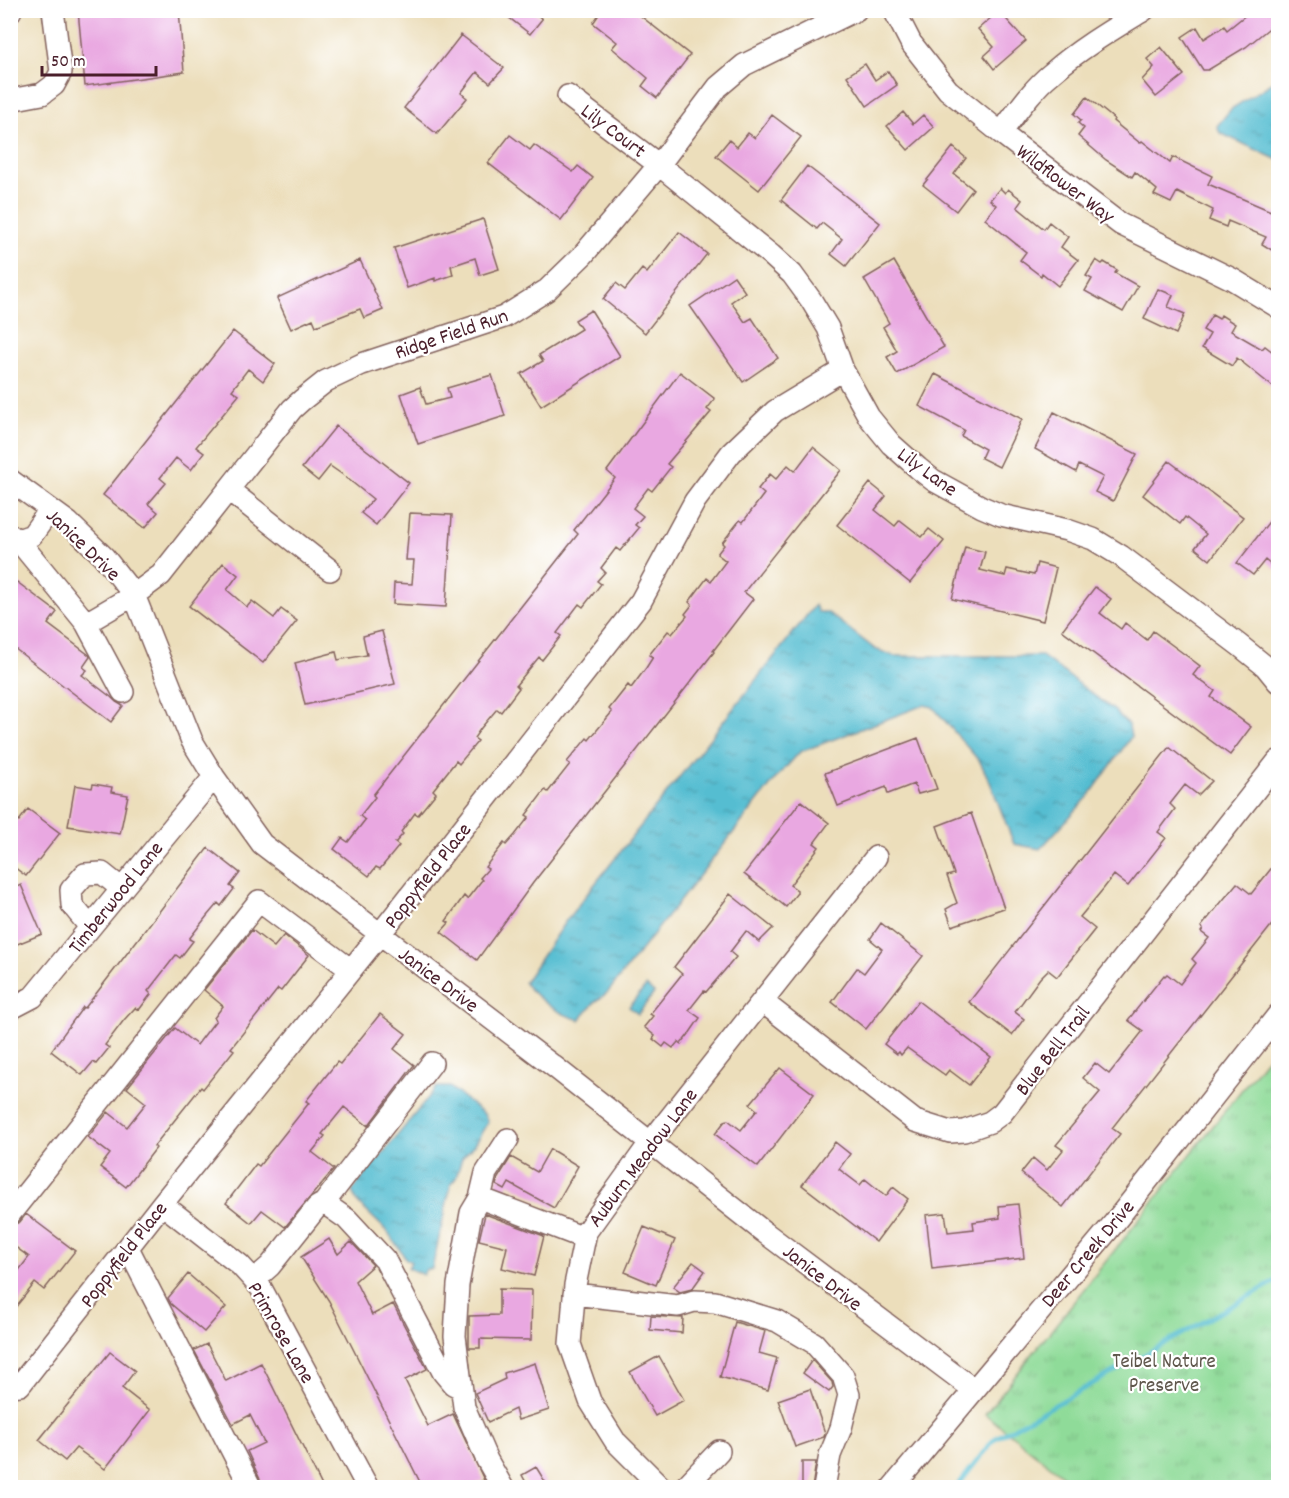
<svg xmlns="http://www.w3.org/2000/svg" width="1289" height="1498" viewBox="0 0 1289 1498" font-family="Dekko,sans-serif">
<defs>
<pattern id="park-tufts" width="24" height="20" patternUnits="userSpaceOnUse" patternTransform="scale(1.5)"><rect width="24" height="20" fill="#8fdb99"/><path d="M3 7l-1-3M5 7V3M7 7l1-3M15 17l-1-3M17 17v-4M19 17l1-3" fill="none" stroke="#7dbc84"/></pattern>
<pattern id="water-ripples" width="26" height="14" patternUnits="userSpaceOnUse" patternTransform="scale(1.5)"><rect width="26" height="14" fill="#54bdd1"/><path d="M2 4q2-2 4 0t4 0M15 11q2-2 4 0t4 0" fill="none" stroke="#4899aa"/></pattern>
</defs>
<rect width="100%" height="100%" fill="#fff"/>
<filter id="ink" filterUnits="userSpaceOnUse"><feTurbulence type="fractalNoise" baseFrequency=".0167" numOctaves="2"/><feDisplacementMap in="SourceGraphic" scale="12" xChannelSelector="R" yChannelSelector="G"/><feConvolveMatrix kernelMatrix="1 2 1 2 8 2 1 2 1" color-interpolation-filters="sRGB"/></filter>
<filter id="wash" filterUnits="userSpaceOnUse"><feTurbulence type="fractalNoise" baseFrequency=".008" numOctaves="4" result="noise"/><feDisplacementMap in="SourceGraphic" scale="24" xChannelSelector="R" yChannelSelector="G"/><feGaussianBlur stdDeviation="1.35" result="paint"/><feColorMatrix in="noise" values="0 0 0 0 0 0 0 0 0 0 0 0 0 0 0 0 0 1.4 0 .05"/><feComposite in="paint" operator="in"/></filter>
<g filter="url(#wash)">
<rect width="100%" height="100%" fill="#ecdebb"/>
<!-- park -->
<path fill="url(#park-tufts)" stroke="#6c7d62" stroke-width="1.5" d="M1278 1044V1487H1077L985 1414Z"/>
<!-- water -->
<path fill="url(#water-ripples)" stroke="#4f6e7e" stroke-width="1.5" d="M1278 79V160L1220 133 1217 126 1231 109Z
M815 605 818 612H827L875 649 894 656H1042L1115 711 1129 726 1131 737 1089 796 1040 849 1014 844 990 782 980 762 933 707 924 705 800 752 777 777 608 992 594 1003 580 1020C558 1014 539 1000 524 983L565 922Z
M646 986 654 993 638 1014 629 1007Z
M437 1087H450L485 1115 488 1122 474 1145 462 1158 456 1178 451 1184 432 1269H426L423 1275 408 1268 411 1262 406 1259 387 1231 357 1202 352 1191Z"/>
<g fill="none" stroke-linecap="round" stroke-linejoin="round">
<!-- stream -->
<path stroke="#54bdd1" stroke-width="4.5" d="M956 1488 994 1439 1278 1280"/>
</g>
<g id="blocks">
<!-- building -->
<path fill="#e9a8e1" d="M78 10H179L184 72 85 86Z
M499 10H532L542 19 530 34Z
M602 10H633L690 55 657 98 642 86 648 78 612 48 617 42 593 23Z
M1252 10H1278V21L1246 47 1208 70H1203L1182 37 1197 27 1204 39 1224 26 1227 30Z
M999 11 1026 41 994 69 984 56 994 47 978 29Z
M461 35 504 68 490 83 477 72 461 93 467 98 437 134 404 108Z
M1161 47 1184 75 1156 97 1142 80 1154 67 1147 59Z
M865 64 875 80 888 71 897 85 867 106 847 76Z
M1087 97 1114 119 1113 121 1140 143 1142 141 1170 163 1173 157 1212 176 1208 184 1278 214V254L1262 244 1266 237 1228 221 1226 227 1209 220 1213 210 1177 192 1171 203 1154 195 1157 190 1135 172 1132 177 1106 160 1078 136 1084 128 1078 123 1081 120 1074 114Z
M903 112 913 124 923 115 934 127 908 150 887 126Z
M772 115 801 137 759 190 716 156 729 140 737 147 748 133 755 138Z
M510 135 530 150 534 145 573 172 578 166 593 178 561 220 488 163Z
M953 147 966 158 954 174 973 189 956 211 923 185Z
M807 166 880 223 846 266 831 254 842 239 822 223 817 229 781 200Z
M1000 188 1005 193 1008 189 1022 200 1017 207 1044 229 1049 222 1068 237 1061 247 1078 260 1058 286 1042 273 1041 276 1020 260 1026 252 985 219 996 205 990 200Z
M483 219 499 269 480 275 475 258 451 266 453 275 435 281V278L407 288 394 248Z
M679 232 707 254 645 333 603 299 616 283 625 290 642 269 647 273Z
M360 260 383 310 364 318 360 309 316 326 313 319 291 329 277 298Z
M1096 260 1102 264 1104 262 1117 270 1115 273 1138 286 1123 312 1085 291 1092 279 1086 276Z
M894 261 944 347 897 374 887 357 897 351 883 327 889 323 864 279Z
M734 276 745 292 731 302 745 322 752 318 778 358 743 382 690 306Z
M1158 289 1173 295 1168 307 1185 314 1176 334 1144 319Z
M591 310 620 356 541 406 521 374 543 361 539 355 581 329 575 320Z
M1212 315 1219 319 1221 315 1235 324 1231 331 1262 349 1265 346 1278 356V391L1237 358 1232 366 1202 348 1210 334 1203 330Z
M233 331 275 364 263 381 248 369 232 390 239 395 196 447 204 453 191 470 176 458 160 478 166 483 148 504 158 512 145 528 103 495Z
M680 372 715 399 707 409 711 412 667 464 671 467 652 491 648 488 633 508 643 516 635 525 639 528 620 551 616 548 601 568 605 572 597 581 601 584 583 607 579 604 557 633 561 636 542 660 539 657 516 685 519 688 501 712 497 709 481 728 474 738 478 741 459 764 456 761 433 790 436 793 418 815 415 813 401 832 403 834 395 843 399 846 380 869 376 867 369 876 334 849 342 838 348 842 365 820 360 816 375 797 373 795 578 534 574 530 615 478 607 471Z
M935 374 1022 419 999 467 981 458 985 449 961 436 964 430 919 406Z
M492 375 505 416 418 444 401 394 420 387 426 404 450 398 447 388Z
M1054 412 1137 454 1113 501 1095 492 1103 477 1079 465 1076 472 1035 449Z
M336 426 409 483 376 525 361 513 373 499 343 475 330 466 318 481 302 468Z
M813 447 841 470 744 592 753 599 713 651 714 652 533 883 477 960 441 932 449 923 446 921 464 896 467 899 482 880 480 878 488 869 485 867 504 843 506 845 515 835 529 817 526 815 545 790 548 792 570 764 567 762 587 738 589 740 597 730 612 712 609 709 628 685 631 688 646 668 653 657 649 655 668 631 672 634 687 616 685 614 692 605 689 602 707 578 711 581 726 561 717 554 724 545 722 543 740 520 743 522 764 494 758 489 770 474 776 479 788 465 795 471Z
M1169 461 1243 517 1210 560 1195 548 1206 534 1185 517 1180 524 1143 495Z
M870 483 886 496 875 510 895 526 900 520 922 537 929 529 944 541 910 583 837 525Z
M410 513 452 515 446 607 393 604 394 583 412 584 414 560H406Z
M1271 519 1278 525V571L1265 560 1253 575 1237 563Z
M965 547 985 552 980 570 1005 576 1007 569 1034 575 1037 563 1056 568 1043 621 952 599Z
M223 563 238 575 227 590 247 607 252 601 274 618 281 609 297 621 263 663 189 606Z
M17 582 57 612 48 624 89 655 90 657 83 667 87 670 82 675 111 697 116 702 123 706 111 722 10 645V590Z
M1095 587 1111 599 1100 613 1121 629 1125 623 1147 640 1153 631 1191 659 1200 666 1193 675 1215 691 1211 697 1251 727 1230 755 1062 630Z
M382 631 395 684 305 705 295 663 336 652 338 660 367 655 363 636Z
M918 738 937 789 918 794 914 784 888 794 886 787 838 806 825 773Z
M1169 747 1212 781 1198 795 1185 785 1170 804 1175 809 1158 832 1166 838 1128 886 1114 875 1104 888 1080 917 1095 929 1057 977 1048 970 1040 978 1015 1012 1024 1019 1012 1035 969 1002Z
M93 784 112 787 111 792 128 795 120 834 68 826 75 785 92 788Z
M801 801 829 823 814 843 819 847 790 885 797 890V893L786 907 744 874Z
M28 809 60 833 26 876 10 864V814L19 821Z
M971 813 1004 908 952 926 946 909 957 903 947 876 954 874 937 826Z
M208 848 240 873 230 886 234 889 221 906 218 903 207 916 189 939 193 941 180 958 176 955 148 991 151 994 139 1010 135 1008 124 1020 105 1045 109 1048 96 1064 93 1062 82 1075 51 1051 83 1007 85 1008Z
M1278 860V917L1112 1128 1120 1134 1063 1207 1021 1173 1033 1158 1047 1170 1063 1150 1056 1145 1100 1092 1083 1078 1095 1063 1109 1074 1143 1031 1128 1020 1164 975 1165 976 1167 974 1180 984 1196 963 1192 959 1209 938 1201 932 1203 929 1201 927 1205 922 1237 883 1251 894Z
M21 885 42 934 10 947V890Z
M730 894 773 928 759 942 746 931 730 952 736 957 706 992 704 991 689 1010 700 1018 689 1034 681 1044 678 1042 673 1048 666 1043 663 1047 653 1039 655 1036 644 1027 653 1016 650 1014 682 974 674 967Z
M881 923 923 956 866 1029 832 1002 857 968 864 973 882 949 870 939Z
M252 930 274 947 284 935 309 955 281 991 278 989 231 1048 234 1050 203 1089 201 1087 154 1146 156 1148 126 1187 100 1167 110 1154 88 1137 108 1112 127 1127 146 1103 127 1088 175 1028 197 1045 216 1020 214 1018 223 1006 204 990Z
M918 1001 991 1057 969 1085 949 1070 945 1075 907 1048 901 1055 899 1052 897 1054 884 1044Z
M380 1014 406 1034 394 1049 414 1065 368 1126 344 1107 322 1134 325 1136 312 1152 334 1169 285 1227 262 1210 251 1223 226 1203 256 1164 259 1166 309 1103 306 1101 337 1062 340 1064Z
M780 1068 814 1094 758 1167 715 1134 725 1121 728 1120 741 1130 757 1110 750 1104Z
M835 1142 850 1154 839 1169 860 1185 865 1179 886 1196 893 1187 908 1199 876 1242 802 1185Z
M550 1149 578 1166 554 1208 509 1183 505 1190 496 1185 498 1178 511 1157 537 1172Z
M1018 1204 1024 1258 932 1269 926 1215 945 1213 948 1232 974 1229 973 1222 1000 1218 999 1206Z
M26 1214 75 1251 44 1290 35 1283 10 1314V1282L29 1257 10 1243V1226L20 1222Z
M485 1214 544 1236 534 1276 502 1268 507 1247 479 1240Z
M644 1227 675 1240 656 1285 625 1272Z
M329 1239 338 1254 351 1242 373 1265 355 1281 372 1315 393 1304 427 1369 405 1380 428 1426 453 1414 484 1480 468 1488H423L329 1301 301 1257Z
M693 1262 705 1271 692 1289 680 1292 673 1287Z
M188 1274 226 1307 204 1332 171 1304 168 1298Z
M499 1289 532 1290 531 1340 480 1339V1348H469V1316L499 1315Z
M651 1316 683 1318 682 1333 650 1330Z
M735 1322 765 1331 759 1353 777 1358 768 1390 720 1377Z
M207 1344 226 1381 261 1363 323 1488H264L247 1451 264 1443 250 1415 233 1424 194 1350Z
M110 1352 135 1371 122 1388 150 1410 105 1469 76 1448 65 1461 39 1440Z
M659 1356 684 1400 655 1416 630 1372Z
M812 1360 832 1382 833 1387 829 1392 803 1373Z
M535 1363 549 1410 518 1420 515 1409 488 1422 475 1393 505 1379 504 1373Z
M810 1389 825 1433 824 1437 795 1447 778 1400Z
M802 1462H816L812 1488H802Z
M536 1467 549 1488H529L522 1475Z"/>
</g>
</g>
<g filter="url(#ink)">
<use href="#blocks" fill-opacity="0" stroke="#83625d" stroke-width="1.5"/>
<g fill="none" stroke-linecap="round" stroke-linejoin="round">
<!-- minor casing -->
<g stroke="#83625d" stroke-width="24">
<path id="minor" d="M894 10 911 43 948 90 1001 133 1120 224 1232 279 1278 307
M10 12 11 10
M568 96 659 165 771 255 792 274 811 300 828 328 843 370 869 417 891 444 918 468 933 480 982 507 1001 515 1067 530 1093 539 1121 556 1239 645 1265 666 1278 682
M10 100 42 94 54 85 61 72 53 10
M1001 133C1016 113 1032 89 1052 73 1079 49 1113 29 1144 10
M10 480 69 523 104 557 134 595 192 741 214 777 262 844 556 1068 764 1232 973 1389
M229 490 330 570
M10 535 18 540 32 535 50 510
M18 540 86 623
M123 692 86 623 134 595 161 575 292 409 302 400 326 381 362 364 504 317 547 290 583 255 659 165 718 87 744 65 856 10
M90 927 72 905 71 890 85 874 102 873 122 889
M763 1002 915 1121 950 1132 964 1131 990 1122 1002 1113 1013 1099 1278 761
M10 1009 33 997 214 777
M480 1198 584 1238
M324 1203 432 1063
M162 1204 240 1265 261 1288 368 1488
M10 1214 259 901 351 970
M128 1248 251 1488
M254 1280 270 1266 317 1207 324 1203 347 1219 385 1260 443 1372 453 1384 461 1388
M574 1294 678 1306 694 1301 715 1302 777 1321 814 1343 843 1376 849 1395 841 1428 830 1455 824 1488
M10 1386 20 1385 162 1204 380 934 641 601 695 501 731 453 775 411 843 370
M503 1488 487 1460 464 1407 455 1336 458 1285 471 1213 480 1198 486 1173 508 1139
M662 1488 615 1441 590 1401 570 1344 575 1285 586 1232 650 1143 876 857
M684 1488 719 1451
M892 1488 1114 1223 1278 1015"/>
</g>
<!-- minor -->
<use href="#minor" stroke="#fff" stroke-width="21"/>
</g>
</g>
<g text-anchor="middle" stroke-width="4.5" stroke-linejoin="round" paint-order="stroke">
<!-- street labels -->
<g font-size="21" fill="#4a1f2b" stroke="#fff">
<text transform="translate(614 130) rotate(37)" y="7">Lily Court</text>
<text transform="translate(1066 183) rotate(37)" y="7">Wildflower Way</text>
<text transform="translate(451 333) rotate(-19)" y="7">Ridge Field Run</text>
<text transform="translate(928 471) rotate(36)" y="7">Lily Lane</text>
<text transform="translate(84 544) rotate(44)" y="7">Janice Drive</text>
<text transform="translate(427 875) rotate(-52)" y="7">Poppyfield Place</text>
<text transform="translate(115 897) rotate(-51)" y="7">Timberwood Lane</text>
<text transform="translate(439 979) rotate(37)" y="7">Janice Drive</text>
<text transform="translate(1052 1050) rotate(-52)" y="7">Blue Bell Trail</text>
<text transform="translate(642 1157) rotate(-53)" y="7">Auburn Meadow Lane</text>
<text transform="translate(1087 1253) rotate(-50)" y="7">Deer Creek Drive</text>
<text transform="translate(123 1254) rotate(-52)" y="7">Poppyfield Place</text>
<text transform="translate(823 1277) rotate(38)" y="7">Janice Drive</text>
<text transform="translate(282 1332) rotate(60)" y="7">Primrose Lane</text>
</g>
<!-- park labels -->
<g font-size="21" fill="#5f574c" stroke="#fff">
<text x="1164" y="1367">Teibel Nature<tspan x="1164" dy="24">Preserve</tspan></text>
</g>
</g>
<!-- margin -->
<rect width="1289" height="1498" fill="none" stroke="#fff" stroke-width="36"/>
<!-- scale -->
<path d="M42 66v9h114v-9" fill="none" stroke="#4a1f2b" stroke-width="3"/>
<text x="51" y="66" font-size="18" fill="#4a1f2b" stroke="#ffffff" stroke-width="4.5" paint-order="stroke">50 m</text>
</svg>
